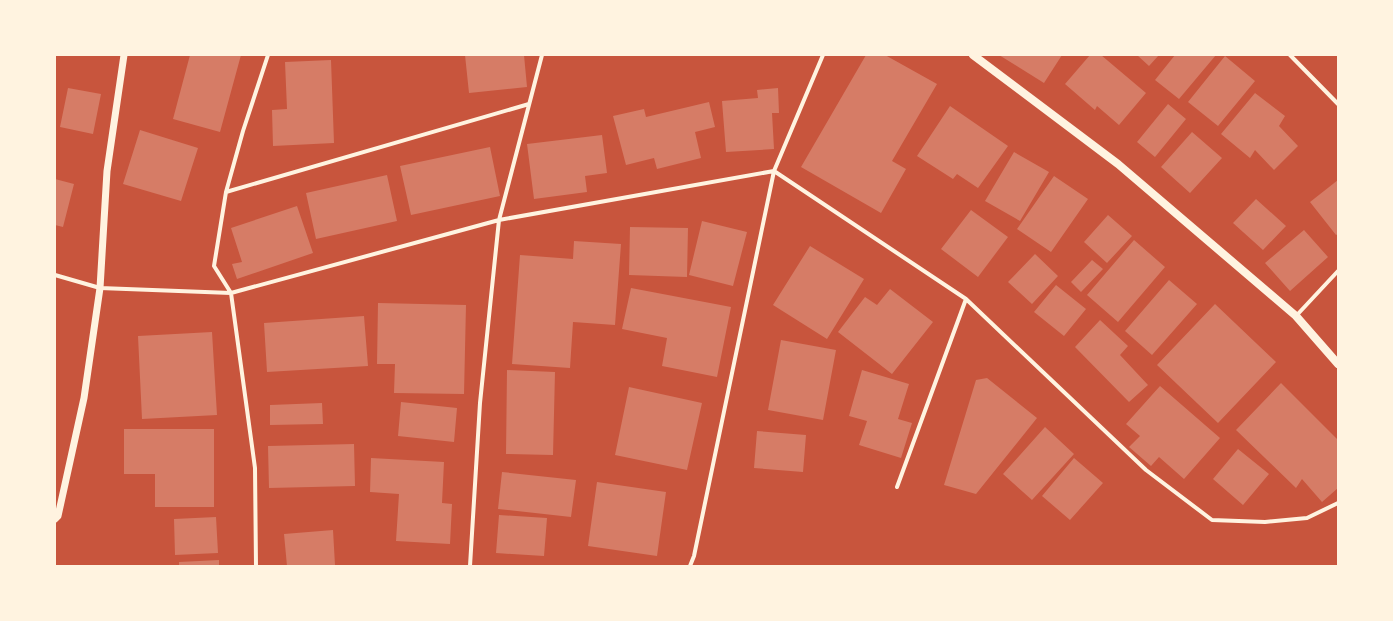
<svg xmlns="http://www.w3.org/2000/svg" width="1393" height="621" viewBox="0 0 1393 621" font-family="'Roboto Serif',serif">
<rect width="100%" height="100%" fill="#c8553d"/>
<!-- building -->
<path fill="#d67c66" d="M190 55H241L220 132 173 119Z
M465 55H524L527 87 469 93Z
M866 55H885L937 84 892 161 906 169 881 213 801 167Z
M999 55H1062L1044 83Z
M1090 55H1101L1146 93 1119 125 1097 106 1095 110 1065 84Z
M1137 55H1159L1149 66Z
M1175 55H1216L1179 99 1155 80Z
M1225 56 1255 81 1218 126 1188 102Z
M331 60 334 143 273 146 272 110 287 109 285 62Z
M68 88 101 94 93 134 60 127Z
M778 88 779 113H772L774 149 726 152 722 101 758 98 757 90Z
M1255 93 1285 116 1279 126 1298 146 1274 170 1255 150 1250 158 1221 134Z
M709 102 715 127 695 132 701 158 657 169 654 158 626 165 613 116 644 109 646 117Z
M1168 104 1186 119 1155 157 1137 142Z
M950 106 1008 146 978 188 957 174 953 179 917 156Z
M140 130 198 148 181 201 123 184Z
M1192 132 1222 158 1190 193 1161 167Z
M602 135 607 173 585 176 587 192 534 199 527 144Z
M490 147 500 196 411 215 400 166Z
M1014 152 1049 172 1020 221 985 201Z
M387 175 397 221 316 239 306 193Z
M1054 176 1088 199 1051 252 1017 229Z
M55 179 74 184 63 227 55 225Z
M1338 180V234L1336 235 1310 202Z
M1256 199 1286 226 1263 250 1233 223Z
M297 206 313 253 237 279 232 264 242 262 231 228Z
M971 210 1008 237 978 277 941 249Z
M1108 215 1132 236 1107 263 1084 242Z
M702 221 747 232 733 286 689 275Z
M630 227 688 228 687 277 629 275Z
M1304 230 1328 257 1290 291 1265 263Z
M1134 240 1165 267 1118 322 1087 295Z
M574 241 621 244 615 325 573 322 570 368 512 364 520 255 573 259Z
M810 246 864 279 827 339 773 305Z
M1035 254 1058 276 1032 304 1008 282Z
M1092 260 1103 269 1081 292 1071 282Z
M1169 280 1197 304 1152 355 1125 331Z
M1056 285 1086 309 1064 336 1034 312Z
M631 288 731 307 717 377 662 366 667 338 622 329Z
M890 289 933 322 892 374 838 332 865 297 877 305Z
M378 303 466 305 464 394 394 393 395 364H377Z
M1215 304 1276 362 1218 423 1157 365Z
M364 316 368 366 267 372 264 323Z
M1100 320 1128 346 1120 355 1148 385 1129 402 1075 347Z
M212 332 217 415 142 419 138 336Z
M781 340 836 350 823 420 768 410Z
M507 370 555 372 553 455 506 454Z
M862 370 909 384 898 419 912 423 901 458 859 445 867 421 849 416Z
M987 378 1037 418 976 494 944 485 976 380Z
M1281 383 1338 440V488L1322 502 1302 479 1296 488 1236 430Z
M1160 386 1220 438 1184 479 1159 457 1151 466 1129 447 1140 436 1126 424Z
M629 387 702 403 687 470 615 455Z
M401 402 457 408 454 442 398 436Z
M322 403 323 424 270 425V405Z
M1045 427 1074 454 1032 500 1003 474Z
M124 429H214V507H155V474H124Z
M757 431 806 435 803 472 754 468Z
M354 444 355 486 269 488 268 446Z
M1238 449 1269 474 1243 505 1213 479Z
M371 458 444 462 442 503 452 504 450 544 396 541 399 494 370 492Z
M1074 458 1103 483 1070 520 1042 496Z
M502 472 576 480 571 517 498 509Z
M597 482 666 492 657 556 588 546Z
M499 515 547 518 544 556 496 553Z
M216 517 218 553 175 555 174 519Z
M333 530 335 565 287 566 284 534Z
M219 560V566H179V562Z"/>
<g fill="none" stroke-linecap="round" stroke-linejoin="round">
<!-- minor -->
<path stroke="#fff3e0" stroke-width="4" d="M1290 55 1338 104
M226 192 529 104
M55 275 100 288 231 293 499 220 774 171 823 55
M1296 316 1338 271
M897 487 966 299
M256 566 255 468 231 293 214 266 226 192 243 131 268 55
M470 566 480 403 499 220 542 55
M690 566 694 556 774 171 966 299 1146 470 1212 520 1265 522 1307 518 1338 503"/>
<!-- tertiary -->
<path stroke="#fff3e0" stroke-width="7" d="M55 519 58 516 84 398 100 288 107 171 124 55"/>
<!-- secondary -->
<path stroke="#fff3e0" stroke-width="8" d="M973 55 1118 164 1296 316 1338 364"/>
</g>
<!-- border -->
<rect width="1393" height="621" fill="none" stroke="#fff3e0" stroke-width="112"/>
</svg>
